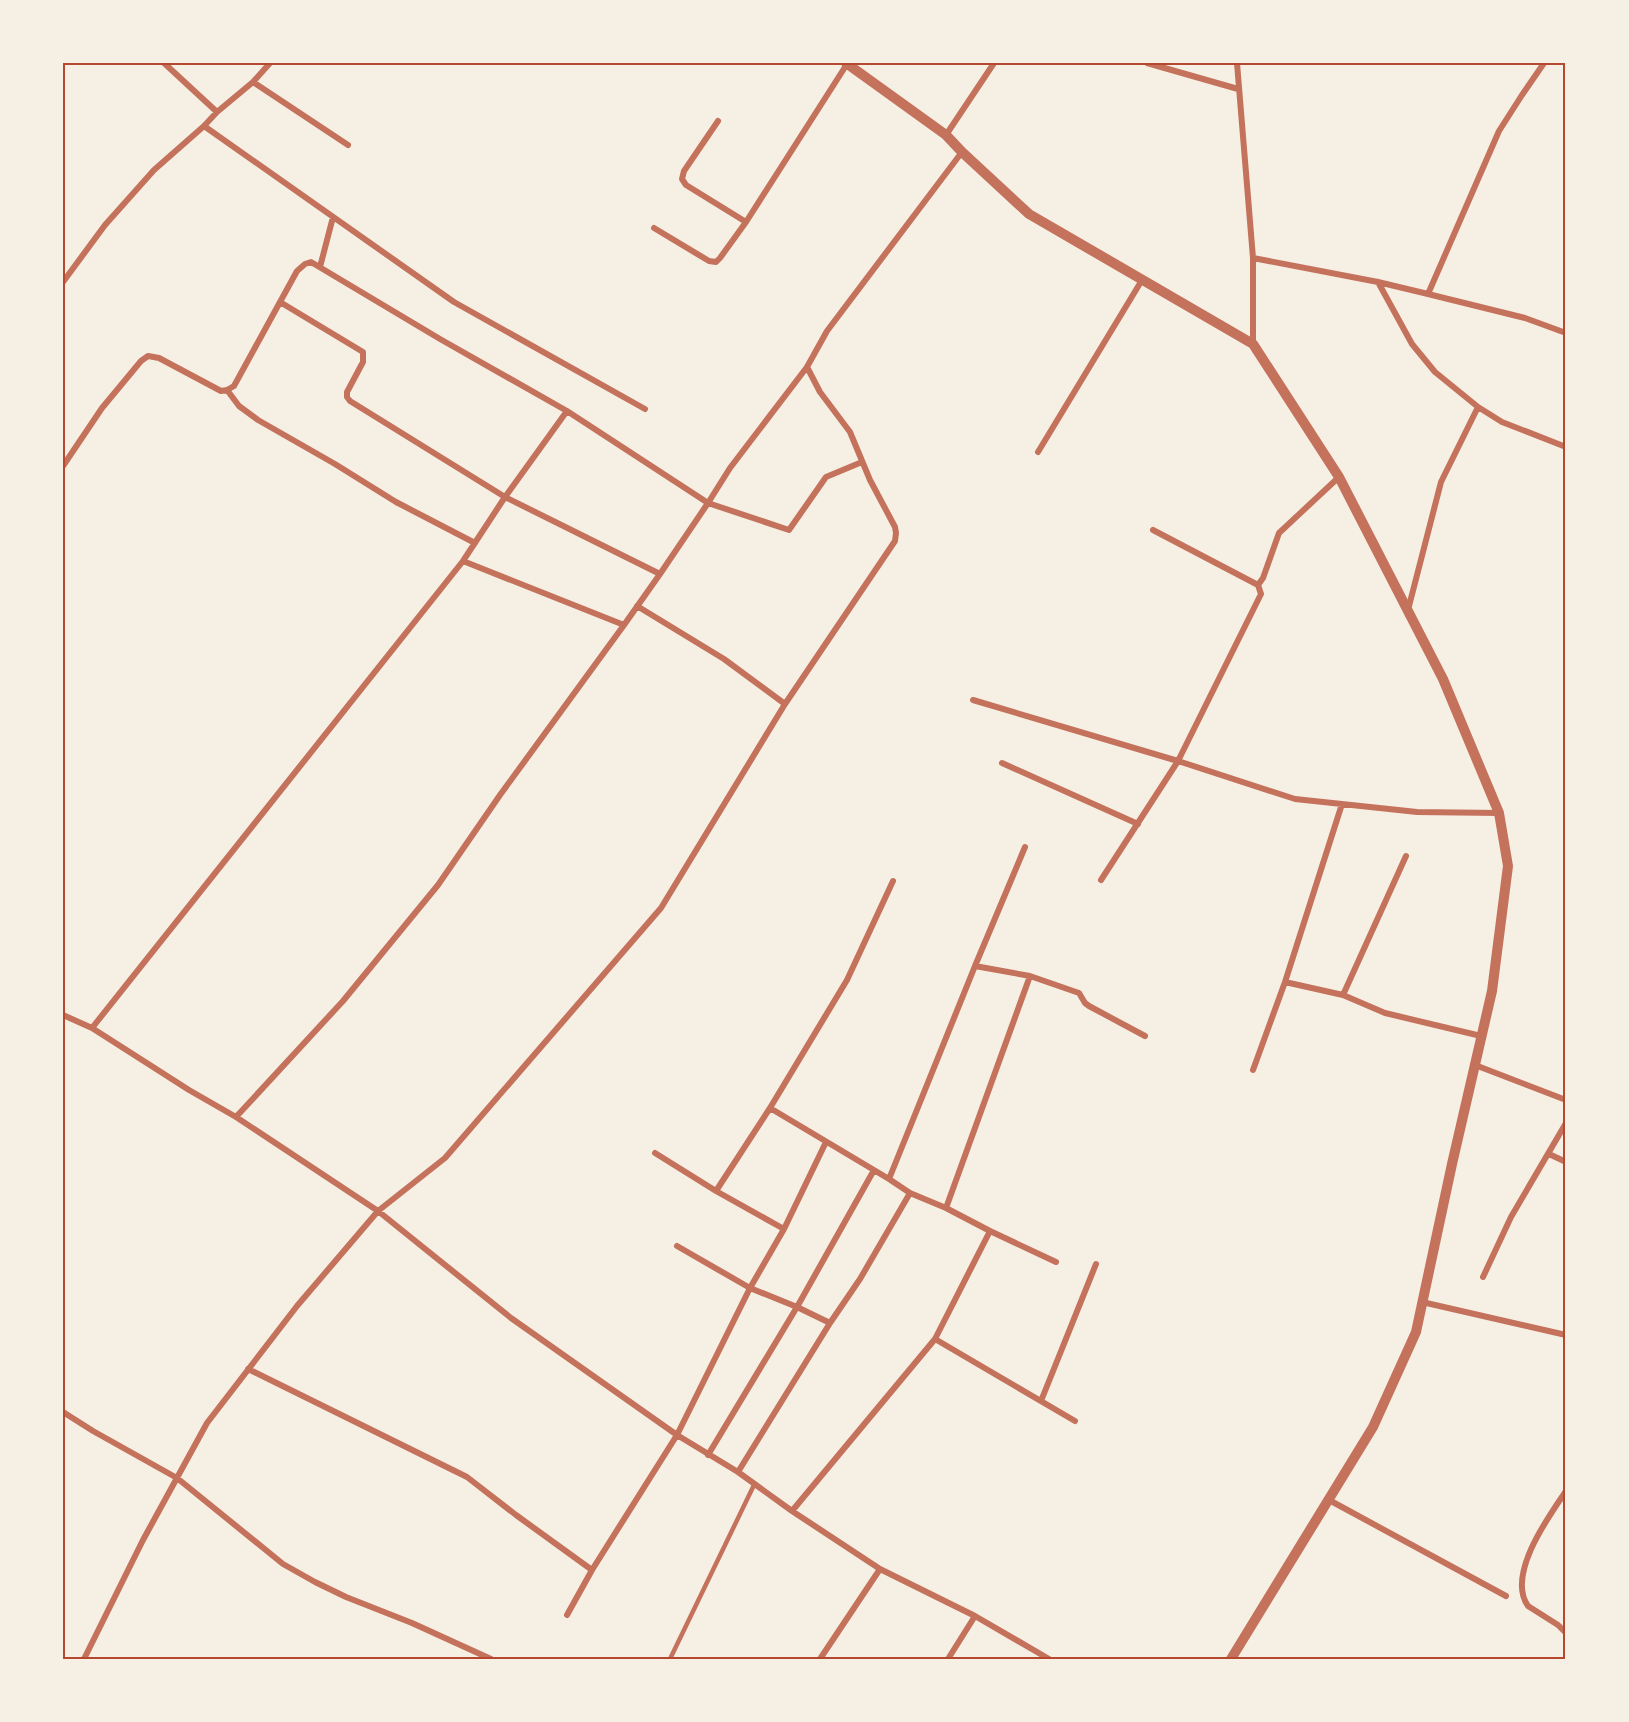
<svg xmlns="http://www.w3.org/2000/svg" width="1629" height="1722" viewBox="0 0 1629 1722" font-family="Manrope,sans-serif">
<rect width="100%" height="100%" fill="#f6efe4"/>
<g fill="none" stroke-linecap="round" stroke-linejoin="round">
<!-- service -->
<path stroke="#c5725c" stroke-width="4.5" d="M670 1659 754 1485"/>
<!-- minor -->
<path stroke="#c5725c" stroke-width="6" d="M164 63 217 112
M1147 63 1238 89
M1237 63 1253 258V344
M253 82 348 145
M718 121 684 171 682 179 686 185 746 222
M204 126 454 302 645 409
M946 135 994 63
M654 228 709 261 716 262 720 258 746 222 847 64
M1253 258 1378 282 1428 294 1525 318 1566 333
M320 267 333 217
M63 282 105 225 154 170 204 126 217 112 253 82 270 63
M1378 282 1412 344 1435 372 1478 407 1502 422 1566 447
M1428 294 1499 131 1522 95 1544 63
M280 302 363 352V362L347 392V397L350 401 505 497 660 574 624 625
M227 390 239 406 258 420 335 464 396 502 475 543
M1038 452 1142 280
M63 466 102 408 141 361 148 356 159 358 221 391 227 390 234 386 297 271 305 264 311 262 440 339 567 411
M1153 530 1258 585 1261 594 1178 761 1295 799 1417 812 1499 813
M660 574 708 503 789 530 826 477 862 462
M1258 585 1263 578 1279 533 1339 477
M637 606 724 659 785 704
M1408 610 1441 482 1478 407
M973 700 1178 761 1101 880
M1002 763 1138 824
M975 966 1025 847
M1030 976 1079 993 1085 1003 1089 1006 1145 1036
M1285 982 1343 995 1385 1013 1481 1036
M1343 995 1406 856
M63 1015 92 1028 189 1090 236 1117 378 1211 511 1318 677 1435 738 1472 792 1511 880 1569 820 1659
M92 1028 463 561 505 497 567 411 708 503 730 468 807 367
M1475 1065 1566 1100
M1253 1070 1285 982 1342 804
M236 1117 343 1001 438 885 500 795 624 625 463 561
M655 1153 716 1191 784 1229
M1549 1154 1566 1162
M889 1179 770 1108 847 980 893 881
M716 1191 770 1108
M910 1193 946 1208
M990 1231 1056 1262
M677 1246 750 1288 797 1307 830 1323
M1483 1277 1511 1217 1566 1123
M1422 1302 1566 1335
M935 1339 1075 1421
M248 1369 467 1477 516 1515 592 1570
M1041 1401 1096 1264
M63 1412 93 1431 177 1478 283 1564 315 1582 346 1597 412 1623 491 1659
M708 1455 797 1307 874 1170
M738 1472 830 1323 860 1279 910 1193 889 1179 975 966 1030 976 946 1208 990 1231 935 1339 792 1511
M1566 1491C1549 1516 1506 1575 1528 1606L1558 1625 1566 1633
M1329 1500 1506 1596
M880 1569 975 1616 948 1659
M567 1615 592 1570 677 1435 750 1288 784 1229 826 1142
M975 1616 1049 1659
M84 1659 143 1540 207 1423 297 1306 378 1211 445 1158 661 908 785 704 895 541 896 533 895 527 870 480 850 432 820 392 807 367 827 331 962 152"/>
<!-- tertiary -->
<path stroke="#c5725c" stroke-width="10" d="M846 63 946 135 962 152 1029 214 1253 344 1339 477 1443 679 1499 813 1508 866 1492 991 1452 1164 1416 1332 1373 1427 1231 1659"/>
</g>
<!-- border -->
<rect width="1629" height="1722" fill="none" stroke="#f6efe4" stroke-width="129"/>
<rect x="64" y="64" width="1500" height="1594" fill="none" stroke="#b5482f" stroke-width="2"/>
</svg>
